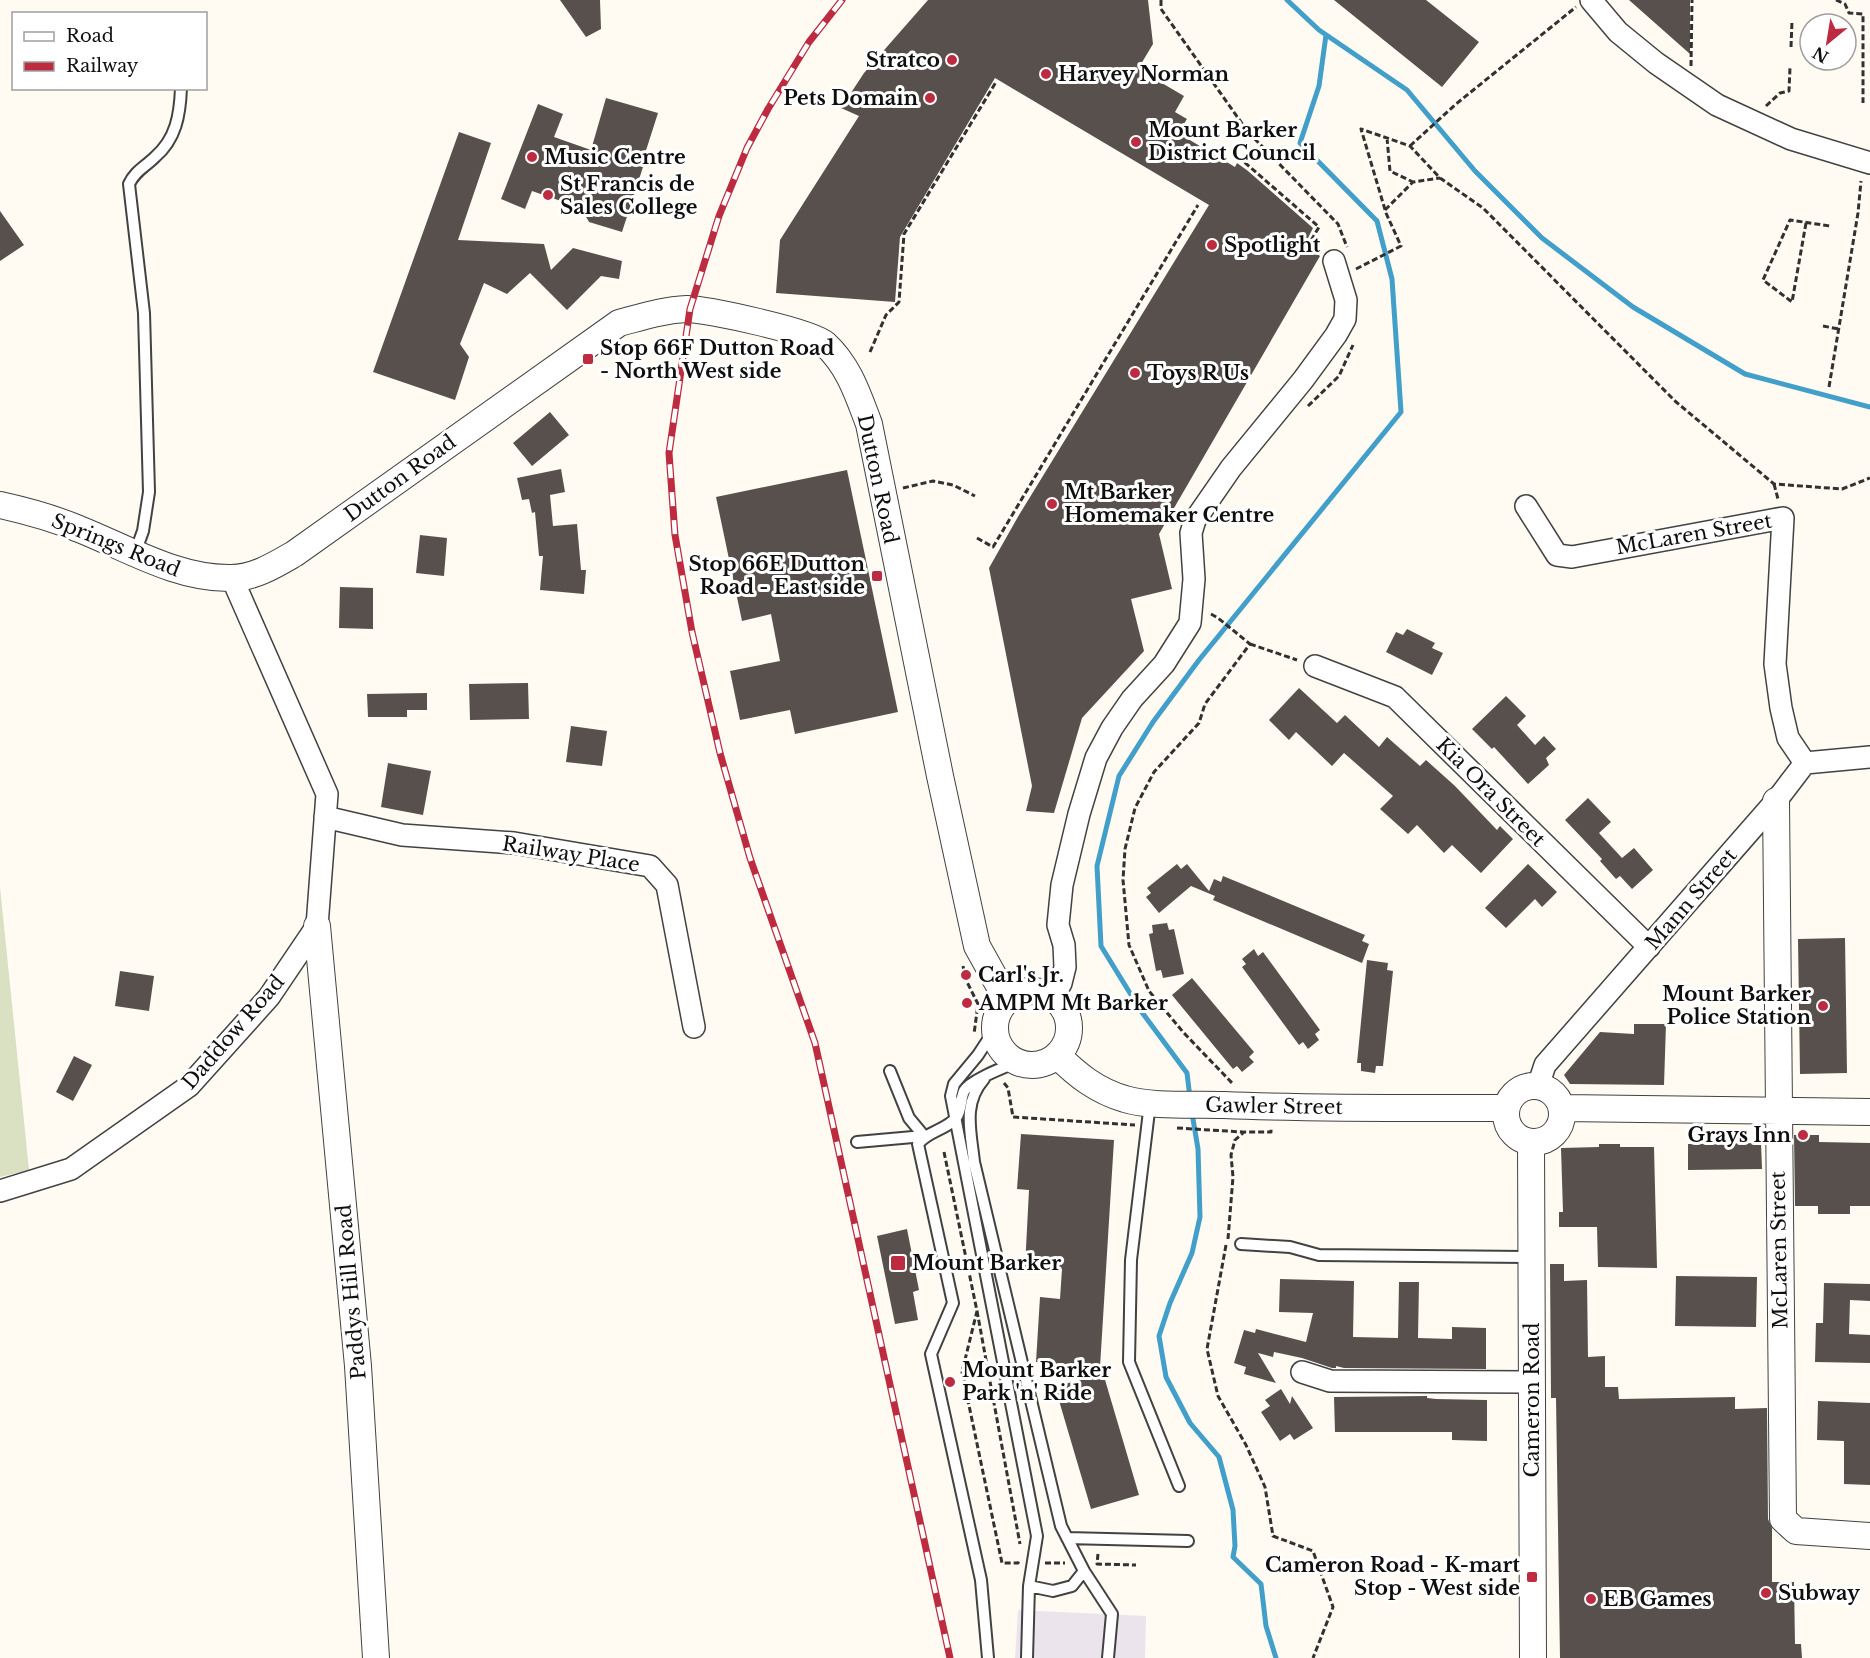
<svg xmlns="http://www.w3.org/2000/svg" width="1870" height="1658" viewBox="0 0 1870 1658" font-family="'Libre Baskerville',serif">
<rect width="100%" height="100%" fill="#fffbf2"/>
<!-- industrial -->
<path fill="#ece4ed" d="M1018 1610 1146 1616 1145 1658H1015Z"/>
<!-- cemetery -->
<path fill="#dae1c3" d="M0 887 29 1170 0 1177Z"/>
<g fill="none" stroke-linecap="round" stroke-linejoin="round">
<!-- stream -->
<path stroke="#429fc9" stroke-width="5" d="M1287 0 1319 30 1407 90 1475 171 1542 238 1633 307 1745 374 1870 407
M1190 1098 1187 1073 1141 1011 1101 946 1097 866 1119 776 1153 722 1199 660 1401 412 1392 279 1377 221 1300 143 1319 86 1326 35
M1192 1113 1198 1149 1200 1217 1192 1253 1170 1303 1159 1336 1166 1377 1190 1423 1219 1457 1233 1510 1235 1546 1233 1557 1261 1584 1266 1626 1276 1658"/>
</g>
<!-- building -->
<path fill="#58504c" d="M560 0H600L601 29 586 37Z
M928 0H1148L1153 44 1138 69 1184 96 1175 112 1187 119 1178 133 1235 167 1237 163 1248 171 1313 228 1305 244 1320 256 1159 534 1172 589 1131 599 1144 651 1082 718 1054 813 1026 811 1032 786 989 568 1019 515 1209 205 995 78 900 237 895 302 776 293 780 240 859 116 841 108 864 73Z
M1334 0H1426L1479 42 1442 87Z
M1629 0H1690V54Z
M606 98 658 113 641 166 643 167 622 232 589 222 581 208 532 191 525 209 501 199 538 104 563 114 554 137 591 150Z
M459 132 491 143 458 240 544 244 551 270 573 248 622 261 619 279 601 276 567 310 530 273 507 294 484 283 460 344 469 357 455 400 373 372Z
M0 211 24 245 0 261Z
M550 412 569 435 532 466 513 443Z
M561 469 565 492 550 495 553 526 577 524 581 570H586L584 594 540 590 543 556H539L535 512 532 513 529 499 522 500 517 478Z
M847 470 898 712 795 734 790 710 740 720 730 671 780 661 771 614 742 621 716 497Z
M420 535 447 538 444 576 416 573Z
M340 587 373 588V629L339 628Z
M1407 629 1435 643 1432 648 1443 653 1432 675 1386 652 1396 632 1403 635Z
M528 683 529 719 470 720 469 684Z
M1299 688 1337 723 1345 715 1379 747 1387 737 1420 766 1426 760 1455 786 1497 830 1500 826 1513 839 1481 873 1452 845 1444 853 1417 825 1408 834 1380 809 1393 796 1344 753 1332 766 1296 732 1289 740 1269 720Z
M427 693V710H407V717H368L367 694Z
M1506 696 1526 716 1517 725 1535 745 1544 736 1556 749 1546 758 1549 765 1528 784 1494 747 1492 749 1472 729Z
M571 726 607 731 602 766 566 762Z
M388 763 431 771 423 815 381 807Z
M1588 798 1611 822 1599 833 1622 858 1634 848 1653 870 1632 889 1620 876 1616 879 1600 861 1602 859 1565 820Z
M1177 864 1181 869 1187 864 1209 891 1214 879 1221 882 1223 876 1365 935 1362 941 1369 944 1362 963 1213 900 1215 896 1191 886 1159 913 1146 897 1151 893 1147 888Z
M1528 864 1557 892 1542 907 1535 899 1506 928 1485 908Z
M1167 923 1169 930 1174 929 1184 974 1163 978 1161 970 1156 971 1149 934 1153 933 1152 925Z
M1845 938 1847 1073 1800 1074 1798 939Z
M1254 949 1258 956 1263 952 1320 1030 1315 1034 1319 1040 1308 1049 1303 1042 1299 1045 1242 967 1246 964 1242 959Z
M1367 960 1388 963 1387 970 1393 971 1383 1066H1376L1375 1073 1361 1071V1063H1357Z
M120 971 154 976 149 1011 115 1006Z
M1192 978 1254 1052 1249 1057 1254 1062 1242 1072 1237 1066 1233 1069 1172 995Z
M1634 1024H1666L1664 1085 1570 1084 1564 1075 1600 1032 1634 1034Z
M74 1056 92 1065 73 1101 56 1092Z
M1021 1134 1114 1140 1100 1367 1036 1362 1040 1297 1060 1299 1062 1269 1025 1267 1029 1190 1017 1189Z
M1794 1135H1819V1142L1870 1143V1206H1850V1214H1818V1206H1795Z
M1761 1143 1762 1169 1688 1170V1144Z
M1599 1144H1620V1147H1654L1657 1268 1598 1267 1597 1227H1559V1212H1563L1561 1148 1599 1147Z
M907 1229 919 1290 913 1292 918 1320 895 1324 877 1236Z
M1550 1264H1564V1281L1587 1280 1588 1357 1605 1356V1387H1618L1619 1399 1735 1397V1409L1767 1408 1768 1519 1772 1528V1582H1794L1795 1644H1801L1802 1658H1560L1556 1398H1551Z
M1676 1276 1757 1277 1756 1327 1675 1326Z
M1280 1279 1354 1281 1353 1337 1398 1338 1399 1282H1419L1418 1338 1452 1339V1327L1486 1328V1369L1344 1368 1336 1366V1368H1332L1302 1358 1274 1352 1273 1357 1258 1353 1276 1383 1244 1374 1246 1367 1234 1363 1244 1330 1255 1333 1256 1329 1306 1342 1313 1313 1279 1312Z
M1824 1283 1870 1284V1301L1850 1300 1849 1334 1870 1335V1363L1815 1362 1816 1323H1823Z
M1103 1373 1139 1495 1091 1509 1055 1387Z
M1281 1389 1290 1404 1292 1396 1313 1428 1294 1440 1290 1434 1280 1441 1261 1412 1270 1406 1265 1400Z
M1427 1396V1398L1436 1399 1487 1400V1441L1452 1440V1432H1335L1334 1397Z
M1818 1401 1870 1403V1485L1844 1484V1441L1817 1440Z"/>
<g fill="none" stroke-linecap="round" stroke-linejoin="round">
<!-- service casing -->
<g stroke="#424242" stroke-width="14">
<path id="service" d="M135 553 143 531 149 492 144 313 129 184C135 171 145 167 155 157 176 139 180 115 181 88
M995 1029 978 1055 954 1084 951 1096 1037 1536 1029 1586 1053 1591 1072 1586 1084 1571
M984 1079C962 1104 971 1132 974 1162L1061 1526 1084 1571 1112 1614 1108 1658
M1150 1103 1131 1260 1129 1362 1179 1486
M857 1142 924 1136 909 1118 890 1071
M1241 1244 1290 1247 1319 1255 1531 1257
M1067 1538 1188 1541
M988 1658 981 1580 931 1354 953 1303 918 1144C928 1131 946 1130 956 1118 962 1110 960 1100 964 1091 970 1080 1005 1067 1017 1062
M1027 1658 1029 1586"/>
</g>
<!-- minor casing -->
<g stroke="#424242" stroke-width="24">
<path id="minor" d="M1591 0 1618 32 1656 63 1717 105 1791 139 1870 163
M1526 506 1557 555 1572 557 1783 518 1775 664 1781 708 1788 738 1805 763
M1315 666 1395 697 1649 947
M325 817 402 835 514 843 650 866 667 885 694 1027
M1053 998 1061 983 1065 967 1064 945 1058 925 1062 885 1079 814 1096 758 1112 728 1132 699 1164 664 1190 623 1194 579 1191 533 1195 520 1231 468 1303 380 1336 335 1345 319 1346 300 1334 261
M1538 1086 1545 1065 1776 801 1805 763 1870 757
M0 1191 71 1169 189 1086 269 997 317 926 327 794 232 578
M1302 1372 1330 1381 1532 1382"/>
</g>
<!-- tertiary casing -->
<g stroke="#424242" stroke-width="28">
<path id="tertiary" d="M0 505C27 511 53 518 79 529 127 548 177 579 231 578 254 578 275 565 294 554L619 323C642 317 663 310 687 309 706 309 813 332 825 344 849 366 858 395 869 424L940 776 977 946 1007 1000
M1776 801 1783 1519 1796 1531 1870 1536
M317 926 358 1366 376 1658
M995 1028a37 37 0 1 1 74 0a37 37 0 1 1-74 0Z
M1057 1055C1077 1075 1097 1091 1125 1099 1150 1107 1196 1104 1224 1105 1318 1109 1412 1108 1506 1108
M1506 1114a28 28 0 1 1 56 0a28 28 0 1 1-56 0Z
M1562 1108 1870 1112
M1531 1143 1533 1658"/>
</g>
<!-- path -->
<path stroke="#313131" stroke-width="3" stroke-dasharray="6 3" stroke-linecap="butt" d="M1161 0V9L1248 132 1235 154 1319 227 1309 244 1320 251
M1836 0 1845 4 1849 13 1863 14V103
M1791 47 1792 21
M1691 66 1692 0
M1766 106 1780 93 1789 91 1790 67
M1248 132 1338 224 1347 247
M1387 138 1390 171 1413 182
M1410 146 1456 104 1576 7
M1385 210 1413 182 1440 178
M1806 223 1792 302 1763 280 1790 220 1830 226
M1356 269 1401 246 1386 213 1361 129 1410 146 1440 178 1483 208 1675 401 1774 484 1842 489 1870 478
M1823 326 1839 329
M870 352 886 315 899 302 904 234 996 82
M1829 387 1858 213 1861 181
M1308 406 1339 376 1353 345
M1774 484 1778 499
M903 488 933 481 953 485 975 496
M977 538 993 547 1198 205
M1211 614 1218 618 1250 644 1205 704 1199 723 1154 772 1135 808 1125 849 1123 880 1129 945 1149 991 1183 1032 1233 1084
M1250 644 1297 660
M963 966 966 980 978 1004 974 1034
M1004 1083 1008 1088 1013 1117 1135 1125
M1177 1128 1243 1132
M944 1152 977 1311 962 1372 1002 1563H1018L1019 1560
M1228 1239 1233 1177 1231 1155 1235 1140 1244 1132H1271V1128
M1226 1245 1207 1349 1218 1396 1246 1445 1265 1487 1273 1536 1313 1551 1333 1607 1313 1658
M977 1311 1020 1544
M1098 1554 1097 1564 1136 1565
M1045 1563H1065"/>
<!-- service -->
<use href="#service" stroke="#fff" stroke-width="10"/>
<!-- minor -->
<use href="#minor" stroke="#fff" stroke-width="21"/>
<!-- tertiary -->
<use href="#tertiary" stroke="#fff" stroke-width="26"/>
<!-- rail casing -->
<g stroke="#bc2b3f" stroke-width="7">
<path id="rail" d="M842 0 809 42 768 109 747 148 719 216 690 309 669 453 675 535 692 632 720 753 750 858 815 1043 950 1658"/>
</g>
<!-- rail -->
<use href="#rail" stroke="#fff" stroke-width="4.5" stroke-dasharray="14" stroke-linecap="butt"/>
</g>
<!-- markers -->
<g fill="#bc2b3f" stroke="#fff" stroke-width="2">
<circle cx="952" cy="60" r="6"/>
<circle cx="1046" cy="74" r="6"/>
<circle cx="930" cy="98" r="6"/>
<circle cx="1136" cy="142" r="6"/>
<circle cx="532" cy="157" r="6"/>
<circle cx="548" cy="195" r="6"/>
<circle cx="1212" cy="245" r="6"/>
<rect x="582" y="353" width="12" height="12" rx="3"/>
<circle cx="1135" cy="373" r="6"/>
<circle cx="1052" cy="504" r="6"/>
<rect x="871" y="570" width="12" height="12" rx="3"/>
<circle cx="966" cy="975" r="6"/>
<circle cx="967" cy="1003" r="6"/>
<circle cx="1823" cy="1006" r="6"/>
<circle cx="1803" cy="1135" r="6"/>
<rect x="890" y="1255" width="16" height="16" rx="3"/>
<circle cx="950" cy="1382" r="6"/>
<rect x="1526" y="1571" width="12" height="12" rx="3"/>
<circle cx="1766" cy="1593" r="6"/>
<circle cx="1591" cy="1599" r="6"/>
</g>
<g text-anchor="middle" stroke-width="6" stroke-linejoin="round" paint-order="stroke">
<!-- poi labels -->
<g font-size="20" font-weight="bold" fill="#0f0f0f" stroke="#fff" text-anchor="start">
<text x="940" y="67" text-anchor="end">Stratco</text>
<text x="1058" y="81">Harvey Norman</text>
<text x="918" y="105" text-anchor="end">Pets Domain</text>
<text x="1148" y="137">Mount Barker<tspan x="1148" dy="23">District Council</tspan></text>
<text x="544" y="164">Music Centre</text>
<text x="560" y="191">St Francis de<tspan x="560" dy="23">Sales College</tspan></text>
<text x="1224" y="252">Spotlight</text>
<text x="600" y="355">Stop 66F Dutton Road<tspan x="600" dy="23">- North West side</tspan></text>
<text x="1147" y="380">Toys R Us</text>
<text x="1064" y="499">Mt Barker<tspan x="1064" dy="23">Homemaker Centre</tspan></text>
<text x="865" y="571" text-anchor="end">Stop 66E Dutton<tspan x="865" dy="23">Road - East side</tspan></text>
<text x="978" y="982">Carl's Jr.</text>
<text x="1811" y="1001" text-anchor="end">Mount Barker<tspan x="1811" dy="23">Police Station</tspan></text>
<text x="979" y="1010">AMPM Mt Barker</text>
<text x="1791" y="1142" text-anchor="end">Grays Inn</text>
<text x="912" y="1270">Mount Barker</text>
<text x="962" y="1377">Mount Barker<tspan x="962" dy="23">Park 'n' Ride</tspan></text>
<text x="1520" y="1572" text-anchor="end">Cameron Road - K-mart<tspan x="1520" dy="23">Stop - West side</tspan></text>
<text x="1778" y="1600">Subway</text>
<text x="1603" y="1606">EB Games</text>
</g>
<!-- street labels -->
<g font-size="20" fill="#0f0f0f" stroke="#fff">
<text transform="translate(400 478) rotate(-36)" y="7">Dutton Road</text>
<text transform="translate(878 479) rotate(78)" y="7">Dutton Road</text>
<text transform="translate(1694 534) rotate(-10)" y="7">McLaren Street</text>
<text transform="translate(116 545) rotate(22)" y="7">Springs Road</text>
<text transform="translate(1491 792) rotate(45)" y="7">Kia Ora Street</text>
<text transform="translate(571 854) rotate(9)" y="7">Railway Place</text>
<text transform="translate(1691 899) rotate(-49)" y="7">Mann Street</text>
<text transform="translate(233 1032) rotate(-49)" y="7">Daddow Road</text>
<text transform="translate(1274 1106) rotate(1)" y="7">Gawler Street</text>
<text transform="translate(1779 1250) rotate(-91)" y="7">McLaren Street</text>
<text transform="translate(351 1292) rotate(-95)" y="7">Paddys Hill Road</text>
<text transform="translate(1532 1400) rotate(-90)" y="7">Cameron Road</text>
</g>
</g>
<!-- legend -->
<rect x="12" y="12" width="195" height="78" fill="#ffffff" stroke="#9f9f9f" stroke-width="1.5"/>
<rect x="24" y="32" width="30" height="9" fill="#ffffff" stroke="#9f9f9f" stroke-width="1.5"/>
<text x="66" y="42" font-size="18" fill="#0f0f0f">Road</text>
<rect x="24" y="62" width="30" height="9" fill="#bc2b3f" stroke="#9f9f9f" stroke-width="1.5"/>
<text x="66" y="72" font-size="18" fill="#0f0f0f">Railway</text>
<!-- north arrow -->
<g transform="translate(1828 42) rotate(210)"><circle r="28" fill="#ffffff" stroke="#9f9f9f" stroke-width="1.5"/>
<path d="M0-4.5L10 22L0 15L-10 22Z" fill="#bc2b3f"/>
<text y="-9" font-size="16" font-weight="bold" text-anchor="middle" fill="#0f0f0f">N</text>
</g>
</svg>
